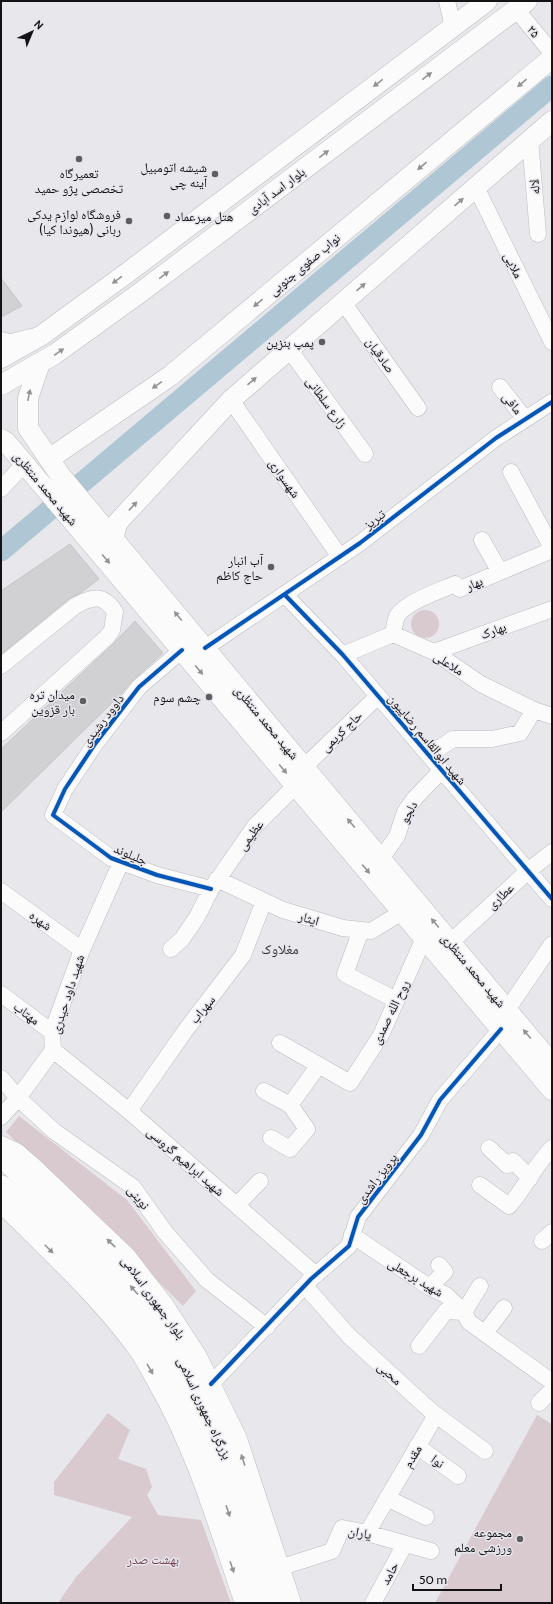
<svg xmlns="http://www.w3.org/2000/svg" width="553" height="1604" viewBox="0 0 553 1604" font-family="Cabin,'Noto Naskh Arabic',sans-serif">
<rect width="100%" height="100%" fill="#e8e7ec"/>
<!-- green -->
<path fill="#d9cad0" d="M411 624a14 14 0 1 1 28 0a14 14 0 1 1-28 0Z
M19 1116 127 1200 196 1291 183 1306 6 1132Z
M108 1413 130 1430 118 1459 146 1469 152 1487 147 1495 158 1515 201 1520 231 1603H58L76 1577 132 1517 54 1495V1482Z
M537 1415 552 1424V1603H435Z"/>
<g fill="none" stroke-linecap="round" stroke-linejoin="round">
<!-- river -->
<path stroke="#afc6d4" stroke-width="21" d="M1 551 552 86"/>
</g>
<!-- building -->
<path fill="#d1d0d3" stroke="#c6c5c8" d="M1 278 22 306 1 317Z
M70 544 99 579 82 592 69 599 1 654V591Z
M135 621 163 653 133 680 121 694 1 812V749L113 644Z"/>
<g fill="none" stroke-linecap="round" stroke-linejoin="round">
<!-- minor casing -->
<g stroke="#bcbcbf" stroke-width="17">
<path id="minor" d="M447 1 453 27
M516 9 552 53
M530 140 538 234
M476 187 552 342
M343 302 418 408
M1 340 11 342 31 337
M289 349 365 454
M500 387 525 419
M231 400 340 557
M511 472 552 548
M1 489 25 463
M482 540 500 572
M285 595 343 655 552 899
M393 634C394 629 395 621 397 616 406 602 439 591 455 584L460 589 552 550
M205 648 360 543 496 438 552 402
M182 650 139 687 95 744 65 789 53 815 111 858 157 875 211 889
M434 652 552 609
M343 655 393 634 434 652 481 684 534 710 552 716
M1 666 75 606C92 596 104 594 115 612L112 630 107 637 1 733
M429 755 453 739H492L520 733 534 710
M304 767 378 696
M381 859 397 836 405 812 415 798 442 770
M217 879 283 910 343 928 371 931 402 912
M1 891 82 950
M361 930 345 974 396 1000
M451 942 528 871 552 852
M171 949 182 939 197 917 211 889 255 826 296 785
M1 994 52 1032
M507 1010 552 944
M280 1043 350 1083 381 1035 424 938
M53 1050 129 1111 316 1275
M1 1078 18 1098 54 1131 133 1187 165 1232 207 1280 267 1327
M264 1091 290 1105 319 1065
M129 1111 185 1031 243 955 264 901
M1 1117 18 1098 53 1050 52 1032 82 950 121 862
M271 1138 290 1149 307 1129 290 1105
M489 1148 507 1165 513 1161 530 1178
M480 1185 509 1206C525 1188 535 1165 552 1148
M237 1205 260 1181
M352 1235 429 1287 446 1295 464 1312 469 1322 552 1382
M542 1241 552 1232
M305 1286 349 1336 431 1411 485 1451
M429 1287 445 1272 439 1265
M485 1333 504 1308
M419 1346 446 1311 464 1312 480 1286
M211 1384 311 1279 349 1246 358 1217 421 1135 440 1100 501 1029
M539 1403 552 1390
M417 1446 458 1476
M387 1498 426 1517
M367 1533 436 1415
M279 1568 332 1551 342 1528 367 1533 431 1551
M373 1603 405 1544"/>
</g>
<!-- major casing -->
<g stroke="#bcbcbf" stroke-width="21">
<path id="major" d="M1 358 42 335 127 273 487 1
M40 363 28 398V428L60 475 552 1064
M1 385 55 354 141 292 527 1
M1 439 6 442 552 1090
M49 459 170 376 552 58
M113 538 118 522 231 400 552 121
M1 1146 16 1153 32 1167 126 1257 164 1306 197 1357 237 1439 291 1603
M1 1202C49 1250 99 1295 139 1350 146 1360 151 1371 157 1381 197 1450 219 1528 245 1603"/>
</g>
<!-- highway casing -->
<g stroke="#bcbcbf" stroke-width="23">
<path id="highway" d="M1 1155C52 1205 107 1253 150 1310 216 1395 244 1503 278 1603
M1 1186C47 1229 98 1270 135 1321 197 1405 226 1506 260 1603"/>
</g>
<!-- minor -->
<use href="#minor" stroke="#fcfbfc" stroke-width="16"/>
<!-- major -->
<use href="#major" stroke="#fcfbfc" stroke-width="20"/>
<!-- highway -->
<use href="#highway" stroke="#fcfbfc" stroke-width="22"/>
<!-- cycleway casing -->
<g stroke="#e7e6ed" stroke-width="6">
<path id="cycleway" d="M285 595 343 655 552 899
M205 648 360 543 496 438 552 402
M182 650 139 687 95 744 65 789 53 815 111 858 157 875 211 889
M211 1384 311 1279 349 1246 358 1217 421 1135 440 1100 501 1029"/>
</g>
<!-- cycleway -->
<use href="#cycleway" stroke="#0057b8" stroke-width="4"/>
</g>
<!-- one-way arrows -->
<defs><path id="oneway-solid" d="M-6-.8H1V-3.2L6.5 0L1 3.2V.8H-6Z"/></defs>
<g fill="#939294">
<use href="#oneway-solid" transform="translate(427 76) rotate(-37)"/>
<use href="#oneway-solid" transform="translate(378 83) rotate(143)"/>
<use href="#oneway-solid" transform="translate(522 83) rotate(140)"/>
<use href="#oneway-solid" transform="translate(324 154) rotate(-37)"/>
<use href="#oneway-solid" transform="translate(422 166) rotate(140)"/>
<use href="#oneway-solid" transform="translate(459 202) rotate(-41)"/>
<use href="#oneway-solid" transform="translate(164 275) rotate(-37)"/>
<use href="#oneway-solid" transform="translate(117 280) rotate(144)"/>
<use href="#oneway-solid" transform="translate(361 287) rotate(-41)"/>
<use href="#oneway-solid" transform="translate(258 303) rotate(140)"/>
<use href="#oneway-solid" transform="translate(59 352) rotate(-35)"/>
<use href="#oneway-solid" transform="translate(252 381) rotate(-41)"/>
<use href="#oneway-solid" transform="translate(157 385) rotate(145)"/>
<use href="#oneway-solid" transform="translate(29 395) rotate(-78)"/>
<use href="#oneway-solid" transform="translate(133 506) rotate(-47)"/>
<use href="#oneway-solid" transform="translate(106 559) rotate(50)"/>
<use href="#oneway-solid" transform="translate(178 616) rotate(-130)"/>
<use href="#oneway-solid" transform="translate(199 670) rotate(50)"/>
<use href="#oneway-solid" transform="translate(283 769) rotate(50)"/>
<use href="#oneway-solid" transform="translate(351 823) rotate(-130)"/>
<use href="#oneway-solid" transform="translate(366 869) rotate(50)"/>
<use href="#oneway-solid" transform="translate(435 923) rotate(-130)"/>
<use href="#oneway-solid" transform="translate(527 1034) rotate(-130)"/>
<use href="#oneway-solid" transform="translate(111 1243) rotate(-136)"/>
<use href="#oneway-solid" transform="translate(49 1249) rotate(45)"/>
<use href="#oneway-solid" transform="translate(134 1290) rotate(-131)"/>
<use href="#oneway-solid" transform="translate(150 1369) rotate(60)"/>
<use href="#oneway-solid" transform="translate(243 1460) rotate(-108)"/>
<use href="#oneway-solid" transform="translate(228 1511) rotate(71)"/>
<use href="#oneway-solid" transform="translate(232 1567) rotate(71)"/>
</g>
<!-- markers -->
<g fill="#5e5d60" stroke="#e7e6ed" stroke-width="1.5">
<circle cx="79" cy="159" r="4"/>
<circle cx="215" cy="174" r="4"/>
<circle cx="167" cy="216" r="4"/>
<circle cx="129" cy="221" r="4"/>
<circle cx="322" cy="342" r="4"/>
<circle cx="271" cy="567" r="4"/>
<circle cx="209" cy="697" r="4"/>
<circle cx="83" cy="701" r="4"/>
<circle cx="520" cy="1539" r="4"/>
</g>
<g text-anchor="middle" stroke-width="3" stroke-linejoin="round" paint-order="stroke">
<!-- street labels -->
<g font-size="13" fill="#131215" stroke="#e7e6ed">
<text transform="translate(534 31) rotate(51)" y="5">۲۵</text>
<text transform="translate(534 187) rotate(-95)" y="5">لاله</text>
<text transform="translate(276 190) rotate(-37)" y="5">بلوار اسد آبادی</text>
<text transform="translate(304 264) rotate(-40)" y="5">نواب صفوی جنوبی</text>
<text transform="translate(514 265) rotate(64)" y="5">ملایی</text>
<text transform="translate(381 355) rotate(55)" y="5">صادقیان</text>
<text transform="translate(327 402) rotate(54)" y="5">زارع سلطانی</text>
<text transform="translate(513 403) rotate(52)" y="5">مافی</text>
<text transform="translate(285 478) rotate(55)" y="5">شهسواری</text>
<text transform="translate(46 488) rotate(50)" y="5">شهید محمد منتظری</text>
<text transform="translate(374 519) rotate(-38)" y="5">تبریز</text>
<text transform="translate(474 583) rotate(-23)" y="5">بهار</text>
<text transform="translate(493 630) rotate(-20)" y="5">بهارک</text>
<text transform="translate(449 663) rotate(33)" y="5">ملاعلی</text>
<text transform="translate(102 720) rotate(-53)" y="5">داوود رشیدی</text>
<text transform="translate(267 722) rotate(50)" y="5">شهید محمد منتظری</text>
<text transform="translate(341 731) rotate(-44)" y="5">حاج کریمی</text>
<text transform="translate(428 739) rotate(50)" y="5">شهید ابوالقاسم رضاییون</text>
<text transform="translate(408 812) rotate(-62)" y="5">دلجو</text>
<text transform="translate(250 835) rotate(-53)" y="5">عظیمی</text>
<text transform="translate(131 854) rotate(23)" y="5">جلیلوند</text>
<text transform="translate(500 896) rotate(-43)" y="5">عطاری</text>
<text transform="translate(309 918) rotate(16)" y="5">ایثار</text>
<text transform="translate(41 920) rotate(36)" y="5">شهره</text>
<text transform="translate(474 970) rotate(50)" y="5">شهید محمد منتظری</text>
<text transform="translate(67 994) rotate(-72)" y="5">شهید داود حیدری</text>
<text transform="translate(202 1009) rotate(-51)" y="5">سهراب</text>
<text transform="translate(390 1012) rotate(-64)" y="5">روح الله صمدی</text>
<text transform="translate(27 1013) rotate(37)" y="5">مهتاب</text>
<text transform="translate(186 1161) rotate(41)" y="5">شهید ابراهیم گروسی</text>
<text transform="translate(376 1178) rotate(-53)" y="5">پرویز راشدی</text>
<text transform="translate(139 1197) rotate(51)" y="5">نوینی</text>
<text transform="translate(416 1277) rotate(31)" y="5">شهید برجعلی</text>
<text transform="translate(154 1297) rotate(54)" y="5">بلوار جمهوری اسلامی</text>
<text transform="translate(390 1373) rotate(42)" y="5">محبی</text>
<text transform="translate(205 1408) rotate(65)" y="5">بزرگراه جمهوری اسلامی</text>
<text transform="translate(412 1456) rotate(-59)" y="5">مقدم</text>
<text transform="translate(438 1461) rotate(36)" y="5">نوا</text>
<text transform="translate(360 1532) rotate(11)" y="5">یاران</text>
<text transform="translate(389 1573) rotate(-61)" y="5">حامد</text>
</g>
<!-- poi labels -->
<g font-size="13" fill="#131215" stroke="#e7e6ed" text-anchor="end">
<text x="207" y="172">شیشه اتومبیل<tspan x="207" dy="15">آینه چی</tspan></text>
<text x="79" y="178" text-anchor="middle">تعمیرگاه<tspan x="79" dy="15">تخصصی پژو حمید</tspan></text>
<text x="121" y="219">فروشگاه لوازم یدکی<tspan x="121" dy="15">ربانی (هیوندا کیا)</tspan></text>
<text x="175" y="221" text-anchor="start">هتل میرعماد</text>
<text x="314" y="347">پمپ بنزین</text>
<text x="263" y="565">آب انبار<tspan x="263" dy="15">حاج کاظم</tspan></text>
<text x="75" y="699">میدان تره<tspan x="75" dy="15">بار قزوین</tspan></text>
<text x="201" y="702">چشم سوم</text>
<text x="512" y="1537">مجموعه<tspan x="512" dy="15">ورزشی معلم</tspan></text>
</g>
<!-- park labels -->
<g font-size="13" fill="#754252" stroke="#e7e6ed">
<text x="153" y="1564">بهشت صدر</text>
</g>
<!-- neighbourhood labels -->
<g font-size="14" fill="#36353b" stroke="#e7e6ed">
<text x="280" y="954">مغلاوک</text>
</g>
</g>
<!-- border -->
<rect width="553" height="1604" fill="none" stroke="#131215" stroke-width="4"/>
<!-- north arrow -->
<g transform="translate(32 32) rotate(44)" stroke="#e7e6ed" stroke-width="3" paint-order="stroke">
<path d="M0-3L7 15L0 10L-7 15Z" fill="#131215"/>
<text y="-6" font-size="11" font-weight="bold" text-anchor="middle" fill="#131215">N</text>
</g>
<!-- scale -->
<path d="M413 1584v6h88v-6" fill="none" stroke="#131215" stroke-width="2"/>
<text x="419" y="1584" font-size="12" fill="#131215" stroke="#e7e6ed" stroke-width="3" paint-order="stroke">50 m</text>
</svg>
